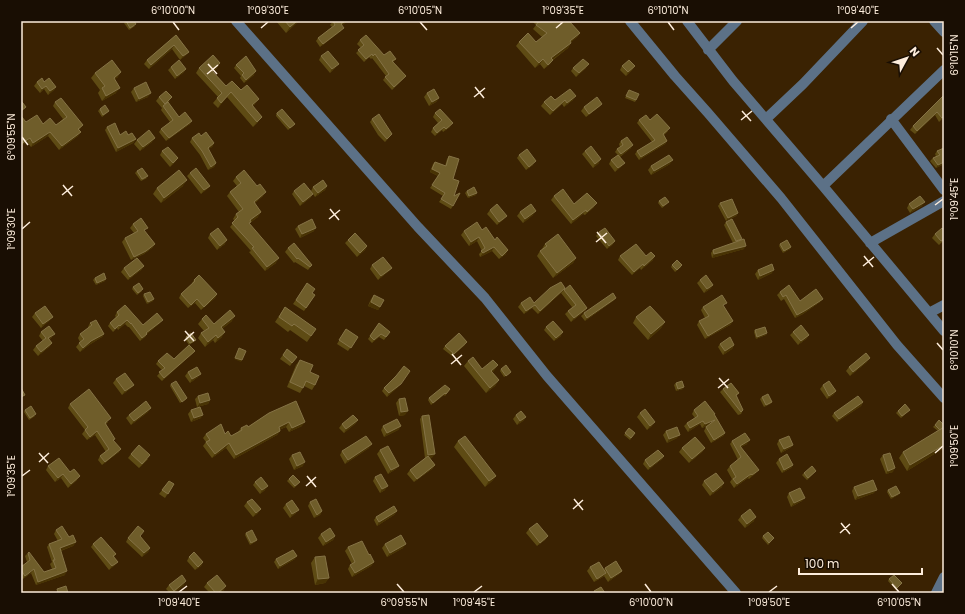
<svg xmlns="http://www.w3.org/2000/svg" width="965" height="614" viewBox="0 0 965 614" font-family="Poppins,sans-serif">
<rect width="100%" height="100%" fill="#3a2202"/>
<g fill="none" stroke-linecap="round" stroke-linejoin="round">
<!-- minor -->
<path stroke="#5c7187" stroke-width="10" d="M236 21 418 227 485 298 547 376 736 593
M630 21 675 76 708 113 781 198 897 345 944 398
M687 21 733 81 823 186 944 331
M934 21 944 32
M708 50 737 21
M766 119 803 84 863 21
M891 119 944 190
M823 186 944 70
M870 243 944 201
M929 313 944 305
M936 593 944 577"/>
</g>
<!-- wall -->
<path fill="#5e4b14" d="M126 21 135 26 129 30 124 23Z
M276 21H299L286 33Z
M333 21H348L342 25 341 31 320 47 316 41 318 38 332 27 330 25Z
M532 21H569L580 33 577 37 571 42 568 48 553 60 550 64 544 69 540 64 535 68 516 46 519 42H536L542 37 533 29 536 25Z
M176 35 189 52 186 55 180 60 172 49 149 69 144 64 147 60Z
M360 40 384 55 396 59 393 62 406 76 392 90 383 80 386 76 372 58 371 59 369 57 364 62 356 53 361 48 357 44Z
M321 56 336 67 330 73 319 60Z
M236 65 254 75 244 83 240 78 241 76 234 68Z
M622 66H635L632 70 626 76 620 70Z
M171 67 186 69 183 73 175 79 168 70Z
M199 68H217L213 72 226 86 241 90 255 104 253 106 258 122 253 127 227 97 218 108 213 103 218 97 196 73Z
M573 68H586L576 77 571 71Z
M95 73 118 77 115 79 116 93 102 101 98 93 100 90 91 78Z
M37 82H44L56 87 54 90 48 95 44 89 40 93 34 86Z
M134 88 148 97 136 102 131 92Z
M629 90 636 100 635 102 625 98Z
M427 93 439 98 436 102 429 106 424 97Z
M159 97 170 101 168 102 179 117 190 124 166 141 159 132 161 129 170 122 161 110 162 108 156 101Z
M944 97V117L939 122 935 115 915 134 910 130 913 126Z
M555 100H573L564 107 562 104 550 115 541 106 544 102Z
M55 102 83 125 79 130 78 136 59 150 48 136 31 147 27 142 26 122 56 125 63 119 53 106Z
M602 104 599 107 586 117 581 111 584 107Z
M100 109 109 111 107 113 102 117 98 111Z
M277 113 295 124 294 125 288 130 276 116V115Z
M435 113 450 127 443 132 442 130 435 136 431 132 433 128 438 123 433 117Z
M372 119 392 134 385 142 378 135 370 122Z
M639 120H650L668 131 664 135 667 141 665 144 639 160 635 154 637 151 652 142 637 123Z
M107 127 120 135 136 139 133 143 116 152 105 130Z
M201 136 214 143 212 147 208 149 216 163 214 167 208 170 200 155 190 142 192 138Z
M137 140 152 142 140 151 134 144Z
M621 141 631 148 620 157 622 166 615 172 609 164 611 160 618 155 615 152 617 149 620 147 619 144Z
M944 148V164L936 168 930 161 933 158 936 156 935 154 937 151Z
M162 151 178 158 175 162 170 167 160 155Z
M585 151 599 163 593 168 582 154Z
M519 155 533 165 526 170 517 158Z
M449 156 453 179 454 196 460 193 451 209 439 202 443 196 430 188 438 176 430 172 433 164 435 162 445 166 447 159Z
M670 164 651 175 648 170 651 166Z
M137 171 147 178 141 181 135 173Z
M190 173 210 186 207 189 201 194 187 176Z
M236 177 263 196 255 203 258 217 251 222 249 224 276 263 265 271 249 252 251 251 230 227 235 221 233 219 236 214 239 212 227 196 230 192 237 186 233 181Z
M183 186 161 203 153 194 157 188Z
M327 186 325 190 315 197 311 191 313 187Z
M294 191 313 194 310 198 300 206 292 194Z
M467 191 476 195 468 198 465 193Z
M554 196 574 204 594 207 585 215 583 214 571 224 551 200Z
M659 201 667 204 662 208 658 203Z
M720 203 738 213 736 216 726 221 718 206Z
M909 204 922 206 910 213 907 208Z
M490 210 504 219 497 225 487 214Z
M520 212 533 215 523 223 517 216Z
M726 222 740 240 744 249 712 258 711 253 713 250 733 243 724 225Z
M133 224 145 232 155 244 152 248 144 254 131 260 122 242 125 238 134 233 130 228Z
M298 226 314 231 300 238 295 229Z
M482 230 495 240 506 254 499 259 492 251 480 257 479 254 482 251 477 241 469 246 461 235 464 231Z
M599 232 615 241 612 245 607 249 596 236Z
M210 234 225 244 217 250 208 238Z
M935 234 944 240 939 245 932 238Z
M348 240 367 246 365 250 357 257 345 243Z
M545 244 576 258 573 263 553 278 537 256 540 251 543 250 542 249Z
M780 244 790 249 783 253 779 246Z
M288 248 312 265 308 270 295 262 294 263 285 252Z
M620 256 653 260 641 270 640 268 632 275 618 260Z
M372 265 392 268 389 271 378 280 370 269Z
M672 265 681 267 675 272 671 267Z
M144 266 141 270 128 280 121 272 124 268Z
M758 270 772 273 758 280 755 274Z
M95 278 105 281 96 285 93 280Z
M194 280 217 294 215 298 201 310 195 303 188 308 179 298 181 294 192 284V283Z
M700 280 713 285 710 289 704 293 697 283Z
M307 283 312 293 315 295 304 311 293 304Z
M133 287 142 291 137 295 132 289Z
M565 288 563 291 538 314 532 308 524 314 518 307 521 303H534Z
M564 290 587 308 585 311 571 322 565 314 572 307 561 293Z
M780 292 800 301 820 302 803 314 795 318 784 299 781 301 777 295Z
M144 294 153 301 147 304 143 296Z
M374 295 380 307 378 310 368 306 371 299Z
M616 298 613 301 585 321 581 316 584 313Z
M285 307 316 329 307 342 290 330 288 332 275 322Z
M703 307H725H724L733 321 730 325 705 339 697 325 699 321 705 318 701 310Z
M117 312 143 325 160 323 147 334 145 337 140 341 129 327H128L125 324 118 330 117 328 113 332 108 326 110 323 116 317 115 316Z
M35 313 50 320 41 328 32 317Z
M636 317 665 322 661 328 648 340 633 323Z
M202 319 214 324 232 321 222 329V337L215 343 213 340 205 347 198 338 201 333 204 331 198 324Z
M90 323 104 334 102 337 89 345 80 352 76 347 80 342 78 338 80 334 89 328 88 327Z
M379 323 390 332 384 340 379 337 372 343 368 339Z
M546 327 561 336 554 341 544 330Z
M346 329 358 337 348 351 337 344Z
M755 330 767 333 766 335 756 339 754 332Z
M41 332 52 337 49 340 52 343 49 347 38 356 33 350 36 346 43 341 39 336Z
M793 332 809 335 806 339 798 345 790 335Z
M186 337 196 340 195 341 189 345 195 351 192 354 162 381 157 376 162 370 156 364 158 361 174 359 189 345 185 339Z
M720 344 734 345 732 349 723 355 718 347Z
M465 345 452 356 443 349 445 346Z
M287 349 297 357 290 366 280 359Z
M300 360 310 372 315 385 312 390 304 386 300 393 287 387 296 365Z
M468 361 482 369 494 371 492 372 499 380 495 386 486 393 464 366Z
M867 362 850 376 846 371 849 367Z
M501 369 509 374 504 377 500 371Z
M188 372 198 377 190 383 185 376Z
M116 379 134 385 131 388 122 395 113 383Z
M676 383 683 389 676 391 674 385Z
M171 384 187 398 185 400 180 403 170 386Z
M823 385 836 391 833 395 827 399 820 389Z
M398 387 387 397 382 391 384 388Z
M450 389 445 396 444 395 431 405 428 400 429 398Z
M723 389 739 393 736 396 743 410 741 414 738 415 720 392Z
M198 396 210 400 208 404 197 407 195 399Z
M762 397 772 402 770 404 764 407 760 399Z
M399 399 405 415 399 416 396 403Z
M863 402 861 406 837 422 832 416 834 413Z
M70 404 108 422 106 424 114 441 119 452 102 465 98 460 100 456 106 452 95 435 87 440 82 434 85 430 68 408Z
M25 410 35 416 29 420 24 412Z
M191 410 201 418 191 422 188 414Z
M694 410 714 415 725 433 723 436 711 443 704 431 706 427 710 425 702 428 700 424 688 432 684 426 687 423 695 418 692 414Z
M910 410 901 418 896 413 898 411Z
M148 412 131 425 126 418 129 415Z
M269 413 302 426 289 432 286 427 279 430 280 431 277 435 234 459 226 448 212 458 203 446 206 442 203 438 206 434H225L231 436 238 432 241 428 248 427Z
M640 413 652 426 647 430 637 417Z
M516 415 526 417 523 421 517 425 513 419Z
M422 416 432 458H430L435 465 432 469 414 482 407 474 410 470 425 458 420 419Z
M358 420 355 424 344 433 339 428 342 424Z
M935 425H944V448L907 471 899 458 903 452 938 431 933 427Z
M383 426H401L398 430 384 437 381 430Z
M629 428 635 433 630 440 624 435Z
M666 431 677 438 667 443 663 435Z
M779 440 793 445 790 448 781 453 777 444Z
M458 441 496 476 492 481 485 487 454 447Z
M732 441 747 444 741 447 756 473 749 479 748 478 734 488 730 482 732 479 727 470 730 466 738 460 730 444Z
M369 448 345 464 340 455 342 451Z
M682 448H705L702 452 689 463 679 452Z
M380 450 396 469 388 474 377 454Z
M131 454 148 459 139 468 128 458Z
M292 455 303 466 294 470 289 459Z
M883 455 893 472 886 474 880 459Z
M664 456 662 459 648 470 643 464 645 460Z
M779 459 793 465 791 468 782 473 776 463Z
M48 466 70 472 77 480 68 488 61 478 55 482 46 470Z
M816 471 807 480 802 475 804 473Z
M375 477 385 490 380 493 373 481Z
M289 479 300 482 294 488 287 481Z
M169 481 174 484 165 498 159 494Z
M704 481 722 487 710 496 702 485Z
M255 482 265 490 260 494 253 485Z
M854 487 874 493 855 500 852 491Z
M888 490 898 495 891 499 887 492Z
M789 493 802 501 791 507 787 497Z
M247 502 258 513 253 517 244 506Z
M310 502 322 511 320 515 314 518 308 506Z
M286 504 296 513 290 518 283 508Z
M397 511 394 515 377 526 374 520 376 517Z
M741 516 754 521 745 528 738 520Z
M529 529 548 536 545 540 537 546 526 533Z
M56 530 69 537 76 542 73 546 61 551 65 575 36 585 31 573 23 579 21 577V567L27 562 25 556 28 553 44 572 52 569 50 564 52 562 47 547 49 544 58 541 54 534Z
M246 533 257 540 255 542 250 545 245 535Z
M321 534 335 536 333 540 323 546 318 538Z
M763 536 774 538 768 545 762 538Z
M140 537 150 548 148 552 142 557 126 542 128 538Z
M93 544 116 554 114 557 118 562 115 565 109 570 91 547Z
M385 544 403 548 387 557 382 548Z
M348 547 374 562 371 566 352 577 348 569 350 565 352 564 345 551Z
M189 557 203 562 201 566 195 570 187 561Z
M315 557 329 578 325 583 315 585 311 563Z
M276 559H295L278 569 274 562Z
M590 567 604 570 605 568 622 571 619 574 608 582 604 576 603 577 594 582 587 571Z
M889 579 900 585 896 590 888 581Z
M207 583 224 590 220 593H210L204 587Z
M169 585H184L174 593H170L166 589Z"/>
<!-- shaded-wall -->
<path fill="#483304" d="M297 21H299L286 33 290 27Z
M345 21H348L339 28 341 24Z
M344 28 341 31 320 47 323 44Z
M580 33 577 37 567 46 570 41Z
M571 43 568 48 548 63 551 58Z
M174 45 172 49 149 69 151 65Z
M189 52 186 55 180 60 183 56Z
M543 59 540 64 535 68 539 63Z
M553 60 550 64 544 69Z
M220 63 217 68 209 76 212 71Z
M339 64 330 73 332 69Z
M589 64 586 68 576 77 579 73Z
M635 66 632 70 626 76 628 72Z
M186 69 183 73 175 79 177 76Z
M256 71 254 75 244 83 246 80Z
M121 72 118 77 110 83 114 78Z
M46 86 44 89 40 93 42 89Z
M56 87 54 90 48 95 50 91Z
M120 88 116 93 102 101 106 96Z
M231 92 227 97 218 108 221 103Z
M151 93 148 97 136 102 139 99Z
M576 96 573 100 564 107 567 103Z
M439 98 436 102 429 106 432 102Z
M259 99 255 104 248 111 252 105Z
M565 100 562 104 550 115 553 111Z
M937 112 935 115 915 134 917 131Z
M262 117 258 122 253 127 257 122Z
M192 121 190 124 166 141 169 138Z
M453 123 450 127 443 132 446 129Z
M444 127 442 130 435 136 437 133Z
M50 132 48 136 31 147 33 143Z
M81 132 78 136 59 150 62 146Z
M30 138 27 142 21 146V144Z
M155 138 152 142 140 151 143 147Z
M136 139 133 143 116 152 118 148Z
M667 141 665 144 639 160 641 157Z
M214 143 212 147 205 152 208 148Z
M633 145 631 148 619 157 621 154Z
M178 158 175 162 170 167 173 163Z
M601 159 599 163 593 168 595 164Z
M673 160 670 164 651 175 654 171Z
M536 161 533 165 526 170 529 167Z
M944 162V164L936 168 938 165Z
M216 163 214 167 208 170 211 167Z
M625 163 622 166 615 172 618 168Z
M432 169 440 173 438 176 430 172Z
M187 180 183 186 161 203 164 198Z
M210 186 207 189 201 194 204 190Z
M327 186 325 190 315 197 318 193Z
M266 192 263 196 251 206 254 202Z
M477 193 476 195 468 198 469 196Z
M313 194 310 198 300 206 303 202Z
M925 202 922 206 910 213 913 209Z
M597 203 594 207 585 215 587 212Z
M586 210 583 214 571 224 573 220Z
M536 211 533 215 523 223 525 219Z
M261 212 258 217 251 222 248 226 250 220Z
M738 213 736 216 726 221 728 218Z
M507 216 504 219 497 225 499 222Z
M316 228 314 231 300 238 302 234Z
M479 237 477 241 469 246 471 242Z
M227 240 225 244 217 250 220 246Z
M615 241 612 245 607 249 609 246Z
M155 244 152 248 144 254 131 260 134 257Z
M367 246 365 250 357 257 360 253Z
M746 246 744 249 712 258 714 254Z
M494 247 492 251 480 257 483 253Z
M791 247 790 249 783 253 784 251Z
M508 250 506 254 499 259Z
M655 256 653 260 641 270 644 266Z
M279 258 276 263 265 271 267 267Z
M576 258 573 263 553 278 557 273Z
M643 264 640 268 632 275 634 272Z
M144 266 141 270 128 280 130 277Z
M392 268 389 271 378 280 381 276Z
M774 270 772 273 758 280 760 276Z
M106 279 105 281 96 285 97 283Z
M713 285 710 289 704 293 707 289Z
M565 288 563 291 538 314 540 311Z
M217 294 215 298 201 310Z
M616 298 613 301 585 321 587 318Z
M154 299 153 301 147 304 148 302Z
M197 299 195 303 188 308Z
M823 299 820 302 803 314 795 318 797 315Z
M371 302 380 307 378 310 368 306Z
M535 305 532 308 524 314 526 311Z
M587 308 585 311 571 322 574 318Z
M235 316 232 321 218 332 221 327Z
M53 317 50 320 41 328 43 324Z
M127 320 125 324 118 330 120 326Z
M163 320 160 323 145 336 147 334 145 337 140 341 146 333Z
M733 321 730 325 705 339 708 336Z
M665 322 661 328 648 340 651 334Z
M225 332 222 337 215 343 218 338Z
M563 332 561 336 554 341 556 338Z
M767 333 766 335 756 339 757 337Z
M55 334 52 337 46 342 48 338Z
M104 334 102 337 89 345 80 352 83 348 91 341Z
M381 334 379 337 372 343 374 340Z
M216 335 213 340 205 347 208 342Z
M809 335 806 339 798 345 801 341Z
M467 342 465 345 452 356 454 354Z
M52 343 49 347 38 356 41 352Z
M734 345 732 349 723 355 725 351Z
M195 351 192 354 162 381 164 378Z
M235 358 242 360 241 362 234 359Z
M870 358 867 362 850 376 853 372Z
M498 365 494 371 487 376 491 371Z
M410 371 398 387 387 397 389 393Z
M201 374 198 377 190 383 192 379Z
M499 380 495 386 486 393 490 388Z
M134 385 131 388 122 395 125 391Z
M684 387 683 389 676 391 678 389Z
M836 391 833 395 827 399 829 396Z
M445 393 444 395 431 405 433 403Z
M210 400 208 404 197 407 200 403Z
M772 402 770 404 764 407 766 405Z
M863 402 861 406 837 422 839 419Z
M151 408 148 412 131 425 134 421Z
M408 411 405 415 399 416 401 412Z
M203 415 201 418 191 422 194 418Z
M526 417 523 421 517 425 520 421Z
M358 420 355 424 344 433 346 429Z
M715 420 713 423 702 428 705 424Z
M703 421 700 424 688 432 690 428Z
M289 422 286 427 276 431 279 427Z
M305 422 302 426 289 432 292 428Z
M655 422 652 426 647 430 650 426Z
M401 426 398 430 384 437 387 433Z
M97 431 95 435 87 440 90 437Z
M280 431 277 435 234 459 236 455Z
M725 433 723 436 711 443 714 440Z
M680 435 677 438 667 443 669 439Z
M750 440 747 444 738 449 740 446Z
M229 443 226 448 212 458 215 454Z
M372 444 369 448 345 464 348 460Z
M793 445 790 448 781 453 784 449Z
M944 445V448L907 471 910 465Z
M705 448 702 452 689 463 692 459Z
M121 449 119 452 102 465 105 462Z
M435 454 432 458 425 459 428 455Z
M664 456 662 459 648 470 650 467Z
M305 462 303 466 294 470 297 466Z
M435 465 432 469 414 482 417 479Z
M793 465 791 468 782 473 784 470Z
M399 466 396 469 388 474 391 470Z
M895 468 893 472 886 474 888 471Z
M759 470 756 473 749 479 752 475Z
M63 474 61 478 55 482 58 478Z
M751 474 748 478 734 488 737 484Z
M80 476 77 480 68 488 71 484Z
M496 476 492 481 485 487 489 481Z
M724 483 722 487 710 496 713 492Z
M268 486 265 490 260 494 262 490Z
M388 486 385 490 380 493 382 489Z
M877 490 874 493 855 500 858 496Z
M900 493 898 495 891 499 892 497Z
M805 498 802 501 791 507 794 503Z
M261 509 258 513 253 517 256 513Z
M299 510 296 513 290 518 292 514Z
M322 511 320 515 314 518 317 515Z
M397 511 394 515 377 526 379 522Z
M756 517 754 521 745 528 747 524Z
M335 536 333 540 323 546 326 542Z
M548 536 545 540 537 546 540 543Z
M257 540 255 542 250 545 251 543Z
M76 542 73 546 57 552 60 548Z
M406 544 403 548 387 557 390 553Z
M150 548 148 552 142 557 144 553Z
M297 556 295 559 278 569 280 566Z
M118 562 115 565 109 570 112 566Z
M203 562 201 566 195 570Z
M374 562 371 566 352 577 355 573Z
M34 569 31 573 23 579 25 576Z
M67 571 65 575 36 585 38 582Z
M622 571 619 574 608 582 611 578Z
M606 573 603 577 594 582 597 579Z
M329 578 325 583 315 585 318 579Z
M186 581 184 585 174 593H173Z
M226 586 224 590 220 593H218Z"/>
<!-- building -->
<path fill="#6f5d2a" stroke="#857346" d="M126 21H134L136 24 130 28Z
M285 21H297L290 27Z
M333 21H345L341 24 344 28 323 44 318 38 335 25Z
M539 21H569L580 33 570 41 571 43 551 58 553 60 548 65 543 59 539 63 519 42 528 33 536 42 547 33 536 25Z
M176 35 189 52 183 56 174 45 151 65 147 60Z
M366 35 384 55 390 51 396 59 392 61 406 76 394 87 385 77 389 74 375 54 373 56 372 54 366 59 358 50 364 45 360 40Z
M328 51 339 64 332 69 321 56Z
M213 55 220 63 212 71 226 86 232 81 241 90 247 85 259 99 252 105 262 117 257 122 231 92 221 103 217 98 222 93 199 68Z
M246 56 256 71 246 80 242 75 244 73 236 65Z
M583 59 589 64 579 73 573 68Z
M112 60 121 72 114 78 120 88 106 96 102 88 105 86 95 73Z
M179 60 186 69 177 76 171 67Z
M629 60 635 66 628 72 622 66Z
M42 78 44 82 49 78 56 87 50 91 46 86 42 89 37 82Z
M146 82 151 93 139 99 134 88Z
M434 89 439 98 432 102 427 93Z
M570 89 576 96 567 103 565 100 553 111 544 102 551 96 555 100Z
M629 90 639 94 636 100 626 96Z
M166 91 172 97 165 104 159 97Z
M943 96 944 97V116L942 118 937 112 917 131 913 126Z
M597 97 602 104 589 114 584 107Z
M61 98 83 125 78 129 81 132 62 146 50 132 33 143 30 138 21 144V116L26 122 37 115 43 124 50 118 56 125 67 117 55 102Z
M21 102H22L26 107 21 111Z
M168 102 179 117 185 112 192 121 169 138 161 129 173 120 163 106Z
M105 105 109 111 103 115 100 109Z
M282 109 295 124 290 128 277 114V113Z
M440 109 453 123 446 129 444 127 437 133 433 128 442 120 435 113Z
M379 114 392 134 387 139 380 131 372 119Z
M657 114 670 128 663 134 667 141 641 157 637 151 655 140 639 120 646 115 650 120Z
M115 123 120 135 126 131 128 135 132 133 136 139 118 148 107 127Z
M149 130 155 138 143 147 137 140Z
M206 132 214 143 208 148 216 163 211 167 202 151 192 138 199 133 201 136Z
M627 137 633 145 621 154 617 149 623 145 621 141Z
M591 146 601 159 595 164 585 151Z
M168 147 178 158 173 163 162 151Z
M944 148V162L938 165 933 158 940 155 937 151Z
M527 149 536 161 529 167 519 155Z
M618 155 625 163 618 168 611 160Z
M669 155 673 160 654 171 651 166Z
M449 156 459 159 453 179 459 181 454 196 460 193 453 206 441 199 445 193 432 185 440 173 432 169 435 162 446 166Z
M142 168 148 176 142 179 137 171Z
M196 168 210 186 204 190 190 173Z
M179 170 187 180 164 198 157 188Z
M244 170 257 186 260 184 266 192 254 202 261 212 250 220 251 222 249 223 279 258 267 267 252 248 254 247 232 223 238 217 236 214 243 209 230 192 241 183 236 177Z
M323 180 327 186 318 193 313 187Z
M304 183 313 194 303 202 294 191Z
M474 187 477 193 469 196 467 191Z
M563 189 574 204 587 193 597 203 587 212 586 210 573 220 554 196Z
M920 196 925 202 913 209 909 204Z
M665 197 669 202 663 206 659 201Z
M732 199 738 213 728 218 720 203Z
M497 204 507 216 499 222 490 210Z
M531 204 536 211 525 219 520 212Z
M141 218 148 228 144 230 155 244 146 251 134 257 125 238 138 231 133 224Z
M312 219 316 228 302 234 298 226Z
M732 219 742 239 736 241 726 222Z
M477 222 482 230 486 227 495 240 497 237 508 250 502 256 494 247 483 253 481 251 485 248 479 237 471 242 464 231Z
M218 228 227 240 220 246 210 234Z
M605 228 615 241 609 246 599 232Z
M942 228 944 230V239L941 241 935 234Z
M355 233 367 246 360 253 348 240Z
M558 234 576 258 557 273 540 251 547 246 545 244Z
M744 239 746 246 714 254 713 250Z
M787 240 791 247 784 251 780 244Z
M294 243 312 265 310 267 298 258 297 259 288 248Z
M636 244 646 256 651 252 655 256 644 266 643 264 634 272 620 256Z
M383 257 392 268 381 276 372 265Z
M137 258 144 266 130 277 124 268Z
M677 260 682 265 677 270 672 265Z
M772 264 774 270 760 276 758 270Z
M104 273 106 279 97 283 95 278Z
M199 275 217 294 204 307 197 299 191 305 181 294 195 281 194 280Z
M706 275 713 285 707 289 700 280Z
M561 282 565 288 540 311 535 305 526 311 521 303 530 297 534 303 550 288Z
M139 283 143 289 138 293 133 287Z
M307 283 315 289 312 293 315 295 306 308 296 300Z
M570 285 587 308 574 318 568 311 576 305 564 290Z
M789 285 800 301 816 289 823 299 806 310 797 315 786 295 783 297 780 292Z
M150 292 154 299 148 302 144 294Z
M613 293 616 298 587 318 584 313Z
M374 295 384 300 380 307 371 302Z
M722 295 727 303 723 305 733 321 708 336 699 321 709 316 703 307Z
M125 305 143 325 157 313 163 320 146 333 147 334 142 338 131 323V324L127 320 120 326 119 325 115 329 110 323 119 315 117 312Z
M45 306 53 317 43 324 35 313Z
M650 306 665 322 651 334 636 317Z
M285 307 316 329 311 336 294 324 292 326 279 317Z
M230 310 235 316 221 327 225 332 218 338 216 335 208 342 201 333 209 328 202 319 206 315 214 324Z
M96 320 104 334 91 341 83 348 79 343 84 339 80 334 92 325 90 323Z
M553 321 563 332 556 338 546 327Z
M379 323 390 332 386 337 381 334 374 340 370 336Z
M801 325 809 335 801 341 793 332Z
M49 326 55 334 48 338 52 343 41 352 36 346 46 338 41 332Z
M765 327 767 333 757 337 755 330Z
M346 329 358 337 351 348 339 340Z
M191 333 196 340 190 343 186 337Z
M459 333 467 342 454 354 445 346Z
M730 337 734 345 725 351 720 344Z
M189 345 195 351 164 378 159 372 165 368 158 361 167 353 174 359Z
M239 348 246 351 242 360 235 358Z
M287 349 297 357 292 363 283 355Z
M866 353 870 358 853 372 849 367Z
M473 357 482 369 493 360 498 365 491 371 499 380 490 388 468 361Z
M300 360 313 365 310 372 319 376 315 385 306 381 303 388 290 382Z
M506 365 511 372 506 376 501 369Z
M404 366 410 371 401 384 389 393 384 388 396 376Z
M197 367 201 374 192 379 188 372Z
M125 373 134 385 125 391 116 379Z
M176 381 187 398 182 402 171 384Z
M682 381 684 387 678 389 676 383Z
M829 381 836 391 829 396 823 385Z
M731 383 739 393 736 395 743 410 741 412 723 389Z
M445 385 450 389 446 394 445 393 433 403 429 398Z
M21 388 25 395 21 397Z
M89 389 111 418 105 423 115 439 113 440 121 449 105 462 100 456 109 449 97 431 90 437 85 430 88 427 70 404Z
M208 393 210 400 200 403 198 396Z
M768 394 772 402 766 405 762 397Z
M858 396 863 402 839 419 834 413Z
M405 398 408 411 401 412 399 399Z
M146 401 151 408 134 421 129 415Z
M296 401 305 422 292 428 289 422 279 427 280 431 236 455 229 443 215 454 206 442 210 440 206 434 221 424 225 434 228 431 231 436 242 430 241 428 247 425 248 427 269 413Z
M705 401 715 414H714L725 433 714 440 706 427 715 420 705 424 703 421 690 428 687 423 698 416 694 410Z
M905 404 910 410 902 416 898 411Z
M31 406 36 414 30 418 25 410Z
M200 407 203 415 194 418 191 410Z
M645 409 655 422 650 426 640 413Z
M521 411 526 417 520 421 516 415Z
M353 415 358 420 346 429 342 424Z
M429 415 435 454 428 455 422 416Z
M397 419 401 426 387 433 383 426Z
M939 420 944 425V427L940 430 935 425Z
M677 427 680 435 669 439 666 431Z
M944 427V445L910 465 903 452Z
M629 428 635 433 631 438 625 433Z
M745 433 750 440 740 446 759 470 752 475 751 474 737 484 733 479 736 477 730 466 741 457 732 441Z
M366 436 372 444 348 460 342 451Z
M465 436 496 476 489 481 458 441Z
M789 436 793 445 784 449 779 440Z
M695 437 705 448 692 459 682 448Z
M139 445 150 455 142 464 131 454Z
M388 446 399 466 391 470 380 450Z
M658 450 664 456 650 467 645 460Z
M300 452 305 462 297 466 292 455Z
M890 453 895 468 888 471 883 455Z
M787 454 793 465 784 470 779 459Z
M428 456 435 465 417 479 410 470Z
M59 458 70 472 74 469 80 476 71 484 63 474 58 478 48 466Z
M812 466 816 471 808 478 804 473Z
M716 473 724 483 713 492 704 481Z
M381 474 388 486 382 489 375 477Z
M293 475 300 482 295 486 289 479Z
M261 477 268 486 262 490 255 482Z
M873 480 877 490 858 496 854 487Z
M169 481 174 484 168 494 162 490Z
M896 486 900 493 892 497 888 490Z
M800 488 805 498 794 503 789 493Z
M252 499 261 509 256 513 247 502Z
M316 499 322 511 317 515 310 502Z
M292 500 299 510 292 514 286 504Z
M394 506 397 511 379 522 376 517Z
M750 509 756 517 747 524 741 516Z
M537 523 548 536 540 543 529 529Z
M62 526 69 537 73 535 76 542 60 548 67 571 38 582 34 569 25 576 21 570V567L30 560 28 553 29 552 44 572 56 568 53 560H55L49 544 62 539 56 530Z
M138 526 144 531 140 536 150 548 144 553 128 538Z
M330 528 335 536 326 542 321 534Z
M252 530 257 540 251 543 246 533Z
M768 532 774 538 769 543 763 536Z
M401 535 406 544 390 553 385 544Z
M101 537 116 554 113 556 118 562 112 566 93 544Z
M362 541 369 555 370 554 374 562 355 573 350 565 355 562 348 547Z
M293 550 297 556 280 566 276 559Z
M194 552 203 562 198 567 189 557Z
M325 556 329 578 318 579 315 557Z
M616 561 622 571 611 578 605 568Z
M599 562 606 573 597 579 590 567Z
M182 575 186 581 174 591 169 585Z
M217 575 226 586 218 593H216L207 583Z
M894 575 902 583 897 588 889 579Z
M66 586 68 593H58L57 589Z
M601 587 605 593H595L594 591Z"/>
<!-- ticks -->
<path fill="none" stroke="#fdeddc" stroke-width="1.5" d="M173 22 179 30M420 22 427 30M668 22 674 30M261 28 268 22M556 28 563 22M851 28 858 22M937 48 943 55M208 64 217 74M207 74 218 65M475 87 484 98M474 97 485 88M742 111 751 121M741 120 752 111M22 137 28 145M63 185 72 196M62 195 73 186M935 205 943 199M330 209 339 220M329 219 340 210M22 229 30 222M597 232 606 243M596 242 607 233M864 256 873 267M863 266 874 257M185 331 194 341M184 341 194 332M937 343 943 350M452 354 461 365M451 364 462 355M719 378 728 388M718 388 729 379M39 453 48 463M935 453 943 446M39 462 49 453M22 476 30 470M307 476 316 487M306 486 316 477M574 499 583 510M573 509 583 500M841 523 850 534M840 533 850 524M397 584 404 592M645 584 651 592M892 584 899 592M179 592 187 586M474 592 482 586M769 592 777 586"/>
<!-- border -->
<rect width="965" height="614" fill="none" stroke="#190e03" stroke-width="44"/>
<!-- north arrow -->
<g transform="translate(907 58) rotate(50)" stroke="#190e03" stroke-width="3" paint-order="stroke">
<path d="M0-3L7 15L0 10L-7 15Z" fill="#fdeddc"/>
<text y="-6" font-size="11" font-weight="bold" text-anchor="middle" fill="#fdeddc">N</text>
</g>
<!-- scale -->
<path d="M799 568v6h123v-6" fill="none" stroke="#fdeddc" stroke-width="2"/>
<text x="805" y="568" font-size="12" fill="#fdeddc" stroke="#190e03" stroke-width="3" paint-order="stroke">100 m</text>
<rect x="22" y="22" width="921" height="570" fill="none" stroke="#fdeddc" stroke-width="1.5"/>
<g font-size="10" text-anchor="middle" fill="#fdeddc">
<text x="173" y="14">6°10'00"N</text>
<text x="268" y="14">1°09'30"E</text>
<text x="420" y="14">6°10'05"N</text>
<text x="563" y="14">1°09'35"E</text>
<text x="668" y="14">6°10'10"N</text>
<text x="858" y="14">1°09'40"E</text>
<text transform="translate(954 55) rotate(-90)" y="4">6°10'15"N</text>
<text transform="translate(11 137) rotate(-90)" y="4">6°09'55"N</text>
<text transform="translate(954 199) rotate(-90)" y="4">1°09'45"E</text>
<text transform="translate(11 229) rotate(-90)" y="4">1°09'30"E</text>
<text transform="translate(954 350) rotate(-90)" y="4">6°10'10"N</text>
<text transform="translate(954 446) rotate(-90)" y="4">1°09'50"E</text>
<text transform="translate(11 476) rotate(-90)" y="4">1°09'35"E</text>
<text x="179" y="606">1°09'40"E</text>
<text x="404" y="606">6°09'55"N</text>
<text x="474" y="606">1°09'45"E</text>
<text x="651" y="606">6°10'00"N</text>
<text x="769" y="606">1°09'50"E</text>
<text x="899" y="606">6°10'05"N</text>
</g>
</svg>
